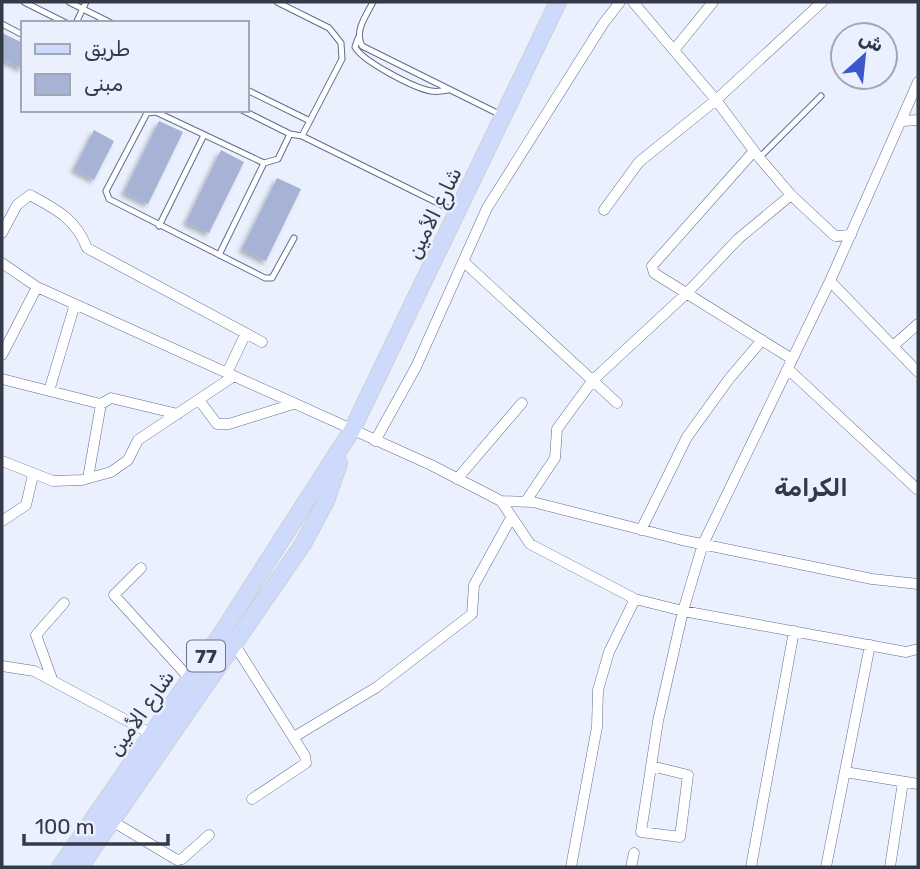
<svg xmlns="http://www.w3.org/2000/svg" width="920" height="869" viewBox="0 0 920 869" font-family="Rubik,Vazirmatn,sans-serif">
<defs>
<filter id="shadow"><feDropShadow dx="-3.5" dy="3.5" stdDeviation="2" flood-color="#0004"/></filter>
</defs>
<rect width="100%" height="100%" fill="#eaf0fe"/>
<!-- building -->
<path fill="#a6b3d5" filter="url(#shadow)" d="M2 33 23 43V69L2 59Z
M159 121 183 132 148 204 124 192Z
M94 130 114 141 94 180 74 169Z
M221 150 244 162 209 233 186 222Z
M277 178 301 189 266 261 242 249Z"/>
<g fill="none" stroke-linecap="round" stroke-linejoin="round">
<!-- service casing -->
<g stroke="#626d8c" stroke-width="7">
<path id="service" d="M24 2 66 23
M69 2 111 23
M277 2 329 28 341 43 342 59 302 136
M373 2C366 16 354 31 362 46L501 115
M76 23 86 2
M2 24 23 35
M358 38 355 47C362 61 414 88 431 91 436 92 443 91 448 90
M247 90 310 121
M242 110 290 134
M759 158 821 96
M159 226 204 135
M294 238 272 278H265L109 199 106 191 147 113 156 112 264 163 278 159 290 134 302 136 454 211
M219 255 264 163"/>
</g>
<!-- minor casing -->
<g stroke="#626d8c" stroke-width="11">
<path id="minor" d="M633 2 716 100 757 155 791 195 835 236 851 235
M674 50 713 2
M903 121 918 120
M754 151 652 266 654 273 792 359
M604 210 639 162 716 100 822 2
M2 233 17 205 30 195C56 209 76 219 87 248L262 342
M464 262 617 403
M2 263 37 287 431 465 501 501 533 502 682 540 872 579 918 584
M830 281 918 372
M893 346 918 324
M2 355 37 287
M788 369 918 490
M227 373 245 335
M2 379 101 404 111 398 178 414
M49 391 75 304
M199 400 217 424H229L293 404
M375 441 416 367 487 208 603 24 620 2
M2 461 53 481 82 480 111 472 128 460 138 440 234 376
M88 478 101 404
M457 479 522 403
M501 501 530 544 635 599 683 611 906 652 918 649
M526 501 555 458 557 429 593 380 688 292 738 239 791 195
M2 521 26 505 33 475
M641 530 687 437 729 379 762 340
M141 568 114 595 190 679
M233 642 305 756 306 763 252 799
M2 666 34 671 152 734
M52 679 36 635 64 603
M294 737 377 687 472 614 474 585 511 518
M651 766 688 775 680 837 641 832 658 721 683 611 703 544 830 281 918 82
M845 772 918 784
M112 821 177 860 182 859 209 835
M571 867 597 727 598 690 609 652 635 599
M631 867 634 853
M751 867 794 631
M826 867 870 645
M890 867 903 782"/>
</g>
<!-- primary casing -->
<g stroke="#cfd0d3" stroke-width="18">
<path id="primary" d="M60 867 223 631 352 430 558 2
M80 867 303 544 326 501 339 463"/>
</g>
<!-- service -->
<use href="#service" stroke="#fff" stroke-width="5"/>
<!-- minor -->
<use href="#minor" stroke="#fff" stroke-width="10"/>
<!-- primary -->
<use href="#primary" stroke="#cddafb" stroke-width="16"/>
</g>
<g text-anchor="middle" stroke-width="5" stroke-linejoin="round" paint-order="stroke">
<!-- shield labels -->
<rect fill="#eaf0fe" stroke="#6b717f" stroke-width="2" x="187" y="640.5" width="38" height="31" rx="5"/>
<g font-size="19" font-weight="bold" fill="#353a48">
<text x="206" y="663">77</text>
</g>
<!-- street labels -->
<g font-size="21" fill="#353a48" stroke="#eaf0fe">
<text transform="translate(434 213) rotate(-64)" y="7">شارع الأمين</text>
<text transform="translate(141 713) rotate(-55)" y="7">شارع الأمين</text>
</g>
<!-- quarter labels -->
<g font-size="24" font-weight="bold" fill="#353a48" stroke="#eaf0fe">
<text x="811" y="496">الكرامة</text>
</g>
</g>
<!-- border -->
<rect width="920" height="869" fill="none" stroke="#353a48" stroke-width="7"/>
<!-- legend -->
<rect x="21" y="21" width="228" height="91" fill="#eaf0fe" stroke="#a2a7b5" stroke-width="2"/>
<rect x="35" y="44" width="35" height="10" fill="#cddafb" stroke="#a2a7b5" stroke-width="2"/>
<text x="84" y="56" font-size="21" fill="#353a48">طريق</text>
<rect x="35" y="74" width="35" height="21" fill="#a6b3d5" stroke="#a2a7b5" stroke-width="2"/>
<text x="84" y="91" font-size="21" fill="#353a48">مبنى</text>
<!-- north arrow -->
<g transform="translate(864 56) rotate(27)"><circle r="33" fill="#eaf0fe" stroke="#a2a7b5" stroke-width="2"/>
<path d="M0-5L12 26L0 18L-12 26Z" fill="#3c58ca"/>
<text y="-10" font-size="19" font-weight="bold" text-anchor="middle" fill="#353a48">ش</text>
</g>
<!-- scale -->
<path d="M24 834v10h144v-10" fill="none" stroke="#353a48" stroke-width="3.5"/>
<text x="35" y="834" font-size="21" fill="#353a48" stroke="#eaf0fe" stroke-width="5" paint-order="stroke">100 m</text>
</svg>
